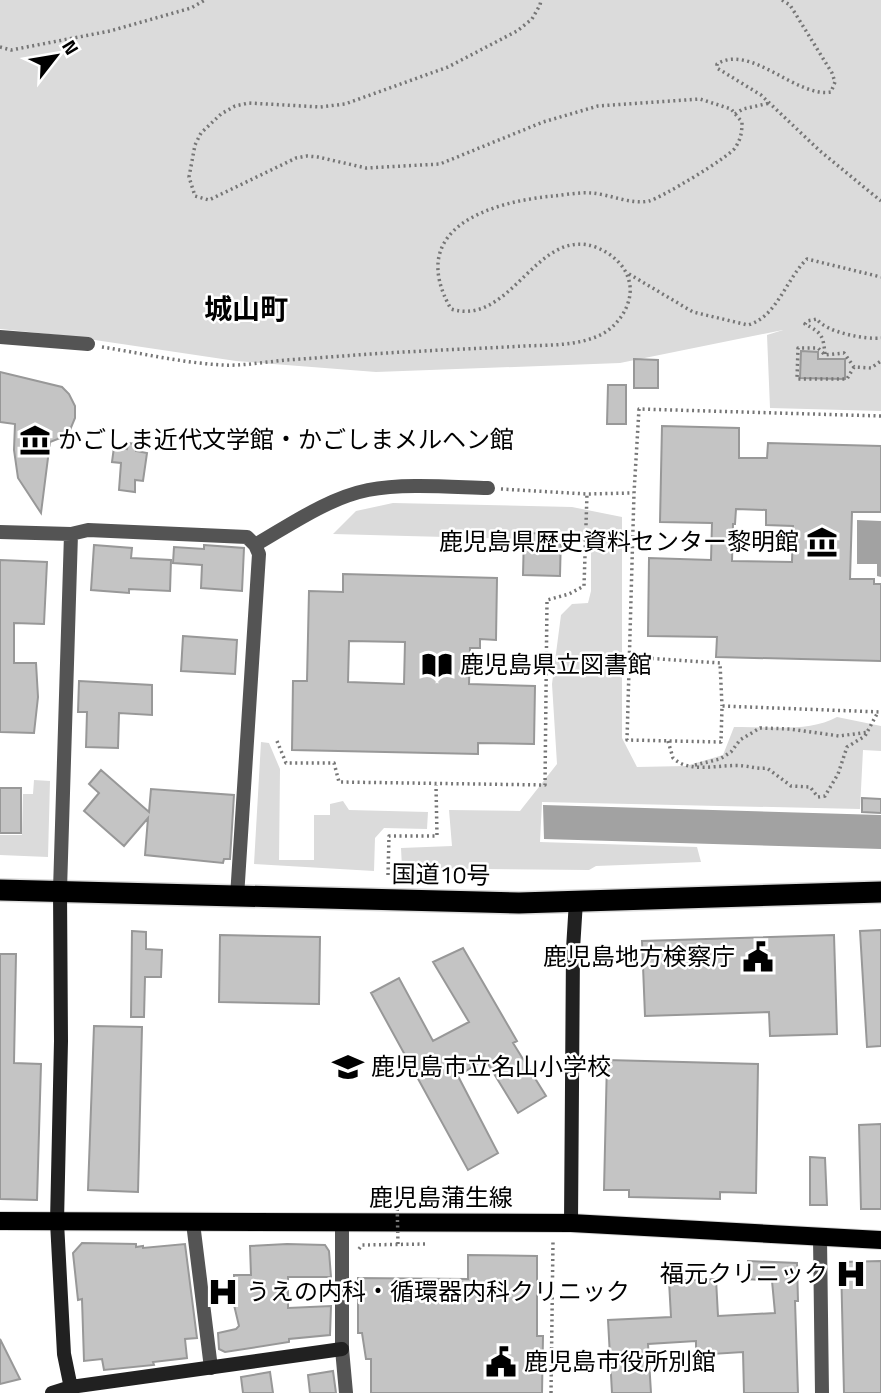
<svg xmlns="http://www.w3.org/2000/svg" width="881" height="1393" viewBox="0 0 881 1393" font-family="'Titillium Web','Noto Sans JP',sans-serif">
<rect width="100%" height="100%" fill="#fff"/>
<!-- green -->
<path fill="#dbdbdb" d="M0 0H881V411L770 408 767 335 783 330 620 363 376 372 236 361 68 336 0 329Z
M393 503 572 507 622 517V738L637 767 686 766 723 755 734 727C766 726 808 733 837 717L881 726V751L863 750 860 809 542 802 540 842 697 847 701 862 596 866 589 870 402 868 401 848 452 846 449 810 520 811 557 764 552 684 561 615 572 604 588 603 591 591V541L333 534 356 511Z
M261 742 269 743 280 769 279 860H314V815H330V804L343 801 349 810 428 812 427 829 384 828 375 838 374 871 254 864Z
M34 780 50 781 48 857 0 855V835H22L23 794H33Z"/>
<!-- water -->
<path fill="#a2a2a2" d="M857 520 881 521V577L877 576V564H857Z
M543 805 881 815V849L544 839Z"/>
<!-- building -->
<path fill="#c4c4c4" stroke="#989898" stroke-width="2" fill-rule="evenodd" d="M801 351 818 352V359H845V379L800 378Z
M634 359 658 360V388H634Z
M0 372 62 387 69 394 75 406V418L70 430 63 437 50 442 41 513 18 478 14 450 15 424 0 422Z
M608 385H626V424H607Z
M662 426 739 428V458H767L768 443 881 446V512H852L850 579H874V584H881V661L716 657 717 637 648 636 649 558 711 560 712 523 660 522ZM736 509 766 510V525L793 526 792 562 732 561 733 524H735Z
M128 443 136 444V451L147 453 143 481 135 480V492L119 490 121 463 112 462 114 447 127 449Z
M524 533 561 534 560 576 523 575Z
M94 545 132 548 131 558 171 560 170 591 129 589V593L91 590Z
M204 545 244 548 242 591 201 588 202 565 173 563 174 547 204 549Z
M0 560 47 562 44 624 14 623V663H36L38 697 34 733 0 732Z
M343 574 497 578 496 640 480 639V648H470L469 684 535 686 534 744 478 743V754L292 750 293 681H307L309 591 343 592ZM349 641 405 642 404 684 348 682Z
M183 636 237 640 235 674 181 671Z
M79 681 152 685V715L119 713 118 748 86 747 87 712H78Z
M101 770 149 812 151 789 234 795 230 859H224L223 863 145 855 148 818 124 846 84 811 99 793 89 784Z
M0 788H21V833H0Z
M862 798 881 799V813L862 812Z
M881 930V1046L867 1047 860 931Z
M132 931 146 932V949L162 950 161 977H145L144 1017H131Z
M220 935 320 937 319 1004 219 1002Z
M834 935 837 1034 770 1036 769 1012 645 1016 642 941Z
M463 948 517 1041 513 1043 546 1096 518 1113 485 1059 458 1076 498 1153 468 1170 371 993 399 978 433 1041 469 1022 433 962Z
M0 954H16L14 1063 41 1064 37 1200 0 1199Z
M94 1026 142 1027 138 1192 88 1190Z
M607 1060 758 1064 756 1193 720 1192V1199L629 1197V1190H604Z
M881 1124V1209H861L859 1125Z
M810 1157 825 1158 827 1205H810Z
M82 1243 136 1244V1247L143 1246V1248L185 1244 197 1338 185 1339 187 1358 153 1362 154 1365 104 1370 102 1359 84 1361 82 1299 78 1300 73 1253Z
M287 1244 325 1245 329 1251 331 1277H288V1308L331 1306 330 1335 289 1339V1342L225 1352 219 1349 218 1333 236 1329 239 1326 234 1305V1275H251L250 1246Z
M468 1255 537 1256V1336H543L542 1393H371V1359H366L362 1333H358V1278L468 1279Z
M748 1261 797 1263 798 1301H795L798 1393H744L743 1352 696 1355V1341L648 1344 651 1393H612L608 1320 671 1317 669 1281 716 1279 718 1316 775 1313 772 1281 747 1279Z
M881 1261V1393H844L841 1262Z
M0 1339 20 1379 0 1384Z
M333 1371 336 1393H310L308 1375Z
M270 1372 273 1393H243L241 1377Z"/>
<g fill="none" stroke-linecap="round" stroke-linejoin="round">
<!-- primary casing -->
<g stroke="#dbdbdb" stroke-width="20">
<path id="primary" d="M0 1221 571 1223 881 1240"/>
</g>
<!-- highway casing -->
<g stroke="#dbdbdb" stroke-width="24">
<path id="highway" d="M0 890 519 903 881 892"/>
</g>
<!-- path -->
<path stroke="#767676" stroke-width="3.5" stroke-dasharray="2 3.5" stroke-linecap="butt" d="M782 0 790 5 832 73 835 82 831 92C796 98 751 43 717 64V68L761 95 820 151 881 201
M0 47 11 50 110 31 191 8 205 0
M735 114 743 109 770 103
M629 274 693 312 748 325C777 317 786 279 807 259L881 277
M102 347C141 353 183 363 223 365 243 366 265 362 286 360 332 357 378 353 424 351 457 349 491 348 524 346 549 345 575 346 598 336 618 328 635 302 629 281 626 266 612 254 598 248 537 223 512 328 451 309 405 228 490 202 553 196 565 195 579 192 591 193 609 194 631 205 649 201 661 198 729 157 735 148 741 139 742 132 742 122L731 109 700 99 598 106 543 122 440 164 366 168 318 157 307 156 296 158 209 200 195 196 189 177 195 145 201 133 221 114 235 106 249 103 320 107 345 104 448 67 517 31 532 19 540 5 541 0
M825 354C823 335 822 333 805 324L807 321 817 319C825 332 866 340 881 338
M854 367 847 379H797L798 348H818L825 355 844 353 854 367 871 368 881 361
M881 416 639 409 634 493 627 740 721 742 722 706 881 712
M501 489 587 494 633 493
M630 657 720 663 722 706
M277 741 286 763H334L339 782 545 785 547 600 569 594 584 586 587 494
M668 741 673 758C691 775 722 763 744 766 753 767 758 769 767 768L791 786 810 787 818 797 825 796 838 774 847 747 865 736 878 712
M695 765 720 759 731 752 740 740 760 728 790 729 839 736 869 732
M388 875 389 836H437L436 785
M397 1198H424
M359 1249 362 1245 426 1244
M551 1393 553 1241"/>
<!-- street -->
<path stroke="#545454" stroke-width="14" d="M0 337 88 344
M0 532 71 534 88 530 247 537 255 545 259 554 237 897
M255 545C290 525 328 498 368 490 404 483 451 487 488 488
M60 890 71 534
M193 1223 211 1368
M342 1223V1349L346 1393
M820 1238 822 1393"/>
<!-- secondary -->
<path stroke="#212121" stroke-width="14" d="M60 890 61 1041 57 1222 64 1354 72 1393
M571 1223 573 949 576 901
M52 1393 71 1387 342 1349"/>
<!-- primary -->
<use href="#primary" stroke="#000" stroke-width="18"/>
<!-- highway -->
<use href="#highway" stroke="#000" stroke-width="21"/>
<!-- path-bridge -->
<path stroke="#767676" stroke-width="3.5" stroke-dasharray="2 3.5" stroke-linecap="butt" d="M397 1198 398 1244"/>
</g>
<!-- icons -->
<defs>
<g id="museum-bare" transform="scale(2.415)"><path d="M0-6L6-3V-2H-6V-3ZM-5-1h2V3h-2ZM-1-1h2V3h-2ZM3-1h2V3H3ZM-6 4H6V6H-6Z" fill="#000" stroke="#fff" stroke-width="2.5" paint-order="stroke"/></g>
<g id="library-bare" transform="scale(2.415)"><path d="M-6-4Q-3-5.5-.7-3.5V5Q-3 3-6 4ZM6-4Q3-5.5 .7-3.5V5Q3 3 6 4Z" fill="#000" stroke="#fff" stroke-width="2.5" paint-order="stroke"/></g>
<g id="civic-bare" transform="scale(2.415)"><path d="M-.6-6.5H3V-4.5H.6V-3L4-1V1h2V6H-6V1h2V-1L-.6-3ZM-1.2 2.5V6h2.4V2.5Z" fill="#000" stroke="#fff" stroke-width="2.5" paint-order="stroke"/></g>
<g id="school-bare" transform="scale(2.415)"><path d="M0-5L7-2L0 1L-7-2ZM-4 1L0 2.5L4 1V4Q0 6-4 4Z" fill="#000" stroke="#fff" stroke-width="2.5" paint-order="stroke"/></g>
<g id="hospital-bare" transform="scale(2.415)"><path d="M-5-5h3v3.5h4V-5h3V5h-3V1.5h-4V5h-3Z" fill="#000" stroke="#fff" stroke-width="2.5" paint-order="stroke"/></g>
</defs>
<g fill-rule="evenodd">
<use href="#museum-bare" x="35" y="440"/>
<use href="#museum-bare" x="822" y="542"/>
<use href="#library-bare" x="437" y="665"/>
<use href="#civic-bare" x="758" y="957"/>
<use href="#school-bare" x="348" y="1067"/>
<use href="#hospital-bare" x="851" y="1274"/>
<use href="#hospital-bare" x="223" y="1292"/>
<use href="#civic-bare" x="501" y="1362"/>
</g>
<g text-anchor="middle" stroke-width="5" stroke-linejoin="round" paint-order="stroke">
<!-- poi labels -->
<g font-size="24" fill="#000" stroke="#fff" text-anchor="start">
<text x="58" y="448">かごしま近代文学館・かごしまメルヘン館</text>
<text x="799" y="550" text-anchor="end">鹿児島県歴史資料センター黎明館</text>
<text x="460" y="673">鹿児島県立図書館</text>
<text x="735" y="965" text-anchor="end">鹿児島地方検察庁</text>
<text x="371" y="1075">鹿児島市立名山小学校</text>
<text x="828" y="1282" text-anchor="end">福元クリニック</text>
<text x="246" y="1300">うえの内科・循環器内科クリニック</text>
<text x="524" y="1370">鹿児島市役所別館</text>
</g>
<!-- street labels -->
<g font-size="24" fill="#000" stroke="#fff">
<text transform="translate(441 875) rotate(1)" y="8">国道10号</text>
<text x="441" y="1206">鹿児島蒲生線</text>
</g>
<!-- quarter labels -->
<g font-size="28" font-weight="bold" fill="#000" stroke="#fff">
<text x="246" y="319">城山町</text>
</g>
</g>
<!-- north arrow -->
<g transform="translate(56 56) rotate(59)" stroke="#ffffff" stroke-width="5" paint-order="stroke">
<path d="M0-5L12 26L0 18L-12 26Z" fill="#000000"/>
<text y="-10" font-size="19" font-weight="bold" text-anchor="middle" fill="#000000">N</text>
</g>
</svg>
